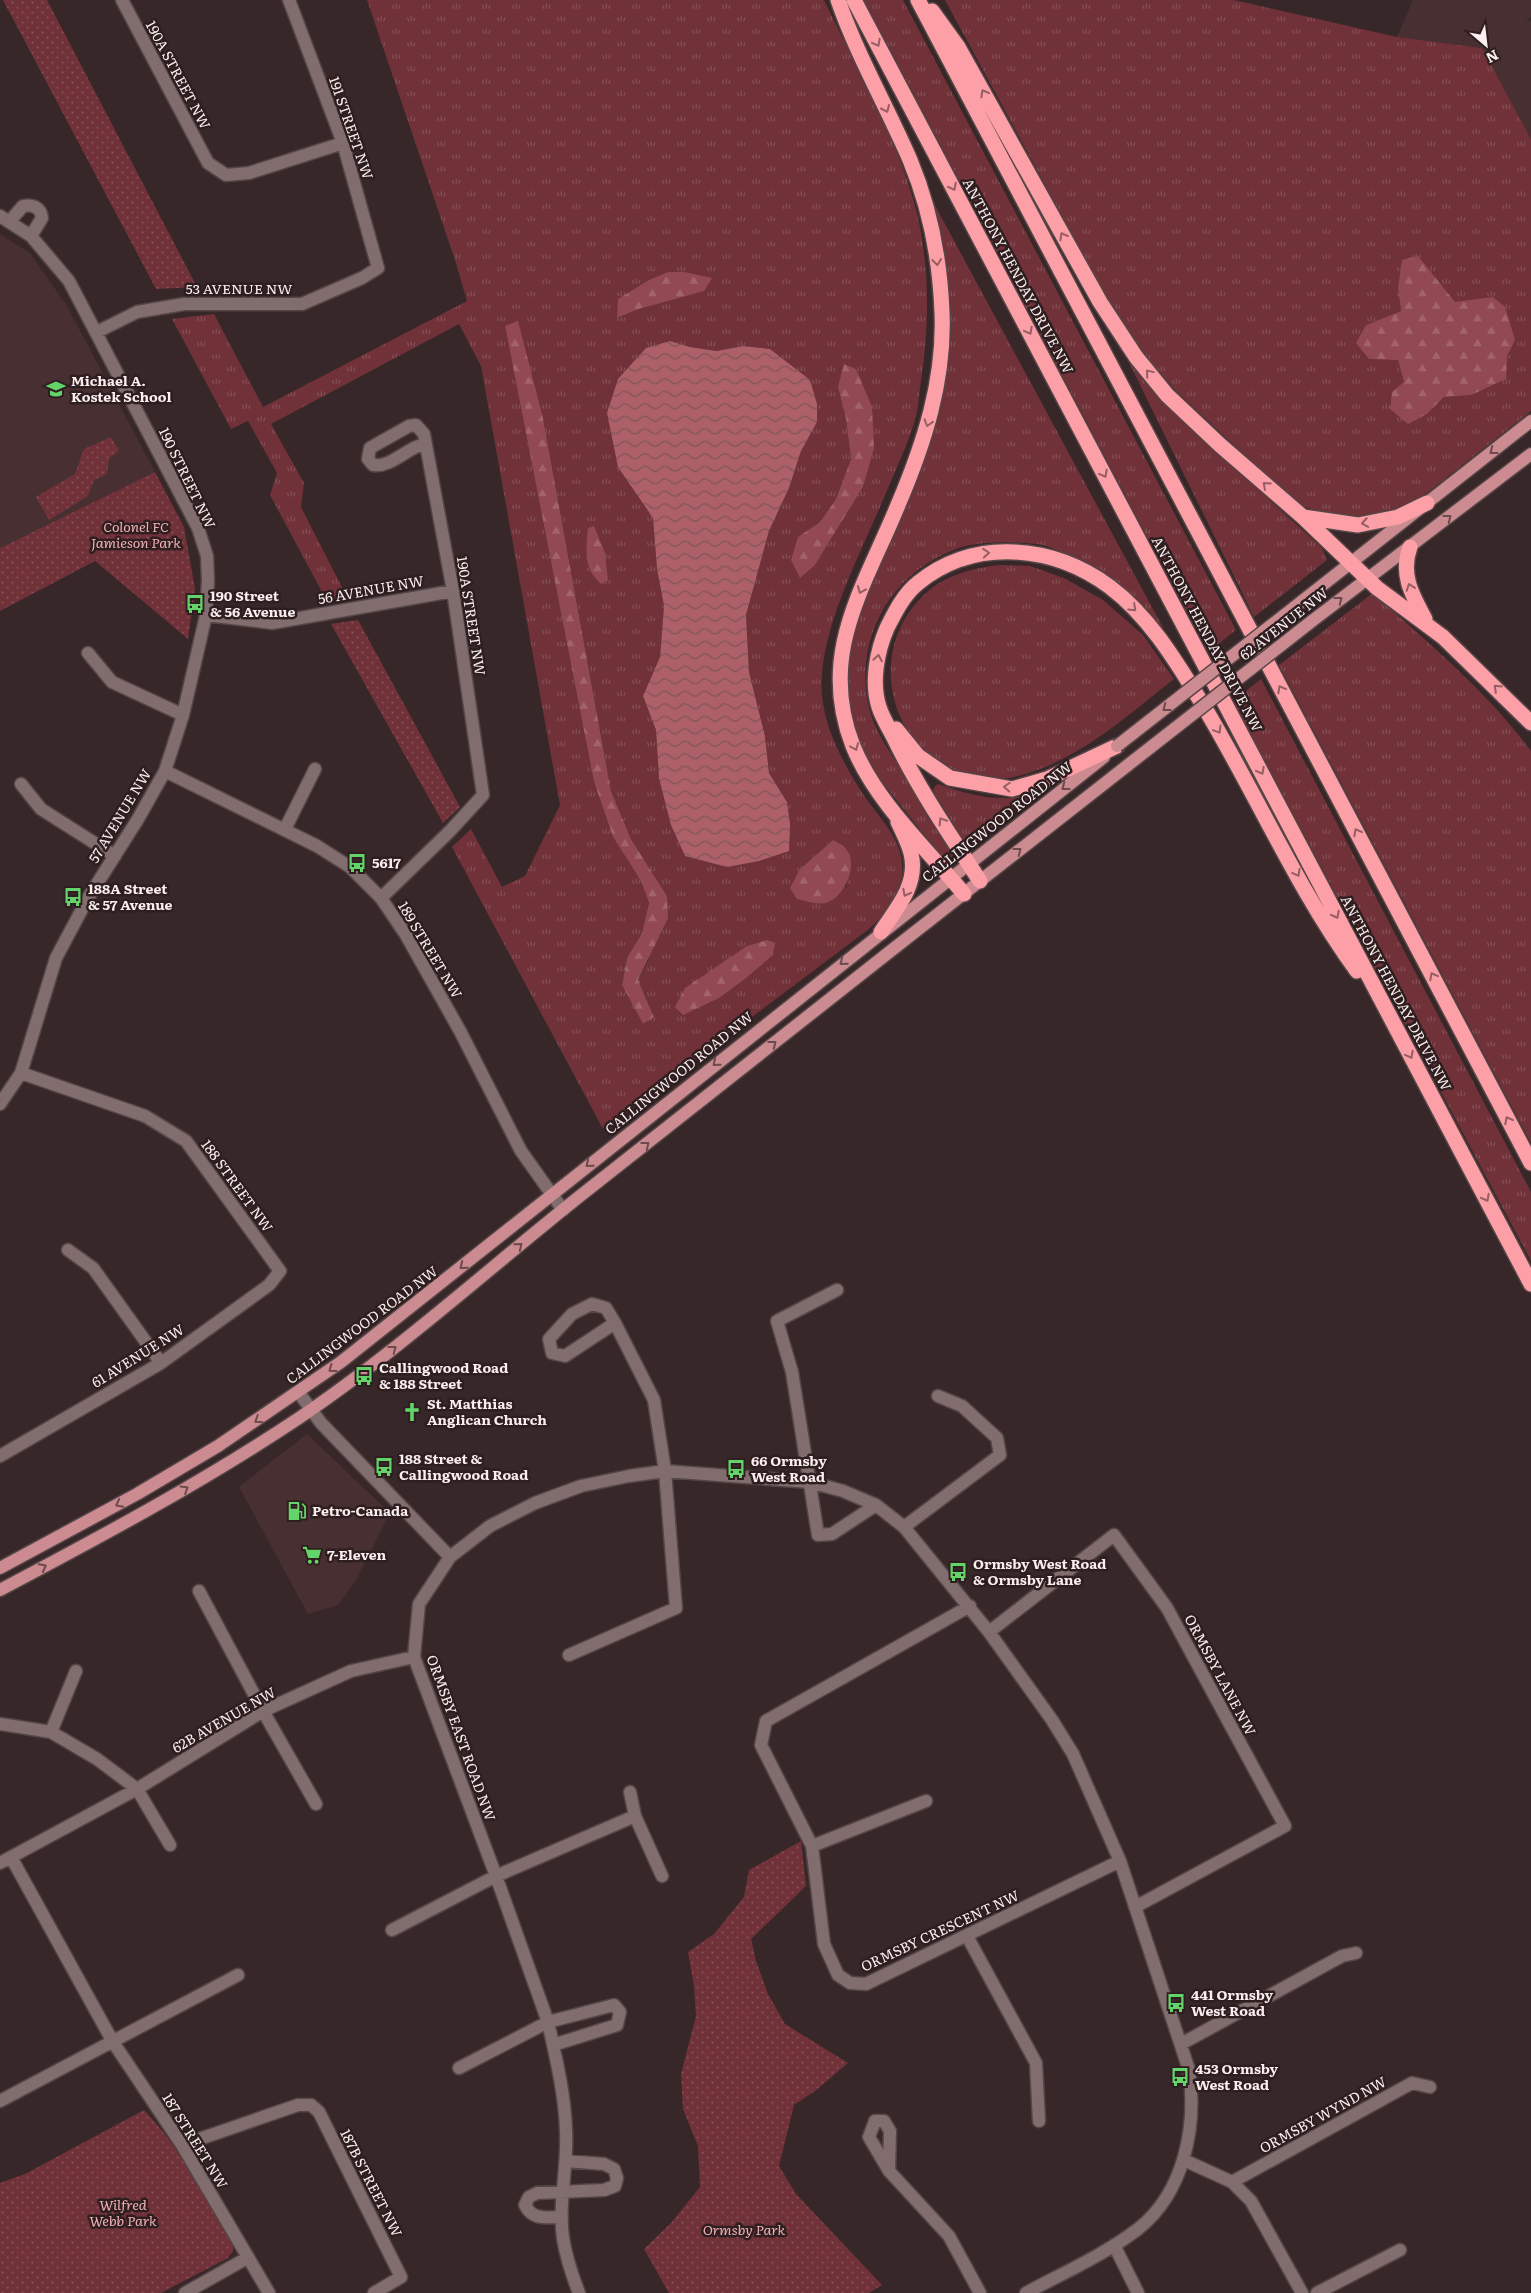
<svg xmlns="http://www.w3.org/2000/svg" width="1531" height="2293" viewBox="0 0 1531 2293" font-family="Literata,serif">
<defs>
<pattern id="grass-tufts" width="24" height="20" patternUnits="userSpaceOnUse" patternTransform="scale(1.25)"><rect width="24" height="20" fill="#703139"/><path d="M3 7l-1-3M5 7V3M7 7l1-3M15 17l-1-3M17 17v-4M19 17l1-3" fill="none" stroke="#854f56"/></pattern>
<pattern id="forest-firs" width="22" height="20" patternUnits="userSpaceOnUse" patternTransform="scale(1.25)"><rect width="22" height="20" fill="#924951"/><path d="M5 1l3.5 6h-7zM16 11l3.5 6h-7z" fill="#a2646a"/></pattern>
<pattern id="park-dots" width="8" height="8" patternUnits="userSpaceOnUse" patternTransform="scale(1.25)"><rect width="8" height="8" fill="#703139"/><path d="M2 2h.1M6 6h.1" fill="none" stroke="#854f56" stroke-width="1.8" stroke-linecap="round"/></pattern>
<pattern id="water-waves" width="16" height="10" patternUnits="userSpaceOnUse" patternTransform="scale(1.25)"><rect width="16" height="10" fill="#ad6068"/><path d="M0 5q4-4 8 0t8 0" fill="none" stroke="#81555a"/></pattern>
</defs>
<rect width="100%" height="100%" fill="#382728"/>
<!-- built -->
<path fill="#483032" d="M1413 0H1531V16L1526 22 1531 21V139L1482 48 1397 37Z
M0 234 30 253 67 306 155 472 0 548Z
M307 1434 390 1513 356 1580 338 1605 308 1614 239 1487Z"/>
<!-- grass -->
<path fill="url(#grass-tufts)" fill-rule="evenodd" d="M367 0H824C855 65 894 131 914 202 930 260 930 321 921 381 919 392 919 404 916 416 909 443 894 473 883 500 860 555 817 634 822 695 825 730 843 762 861 791 871 807 884 820 893 836 914 873 897 903 869 929L603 1129 452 847 471 829 502 887 525 876 560 805 481 366 459 324 271 424 304 483 301 507 347 597 328 603 270 495 277 473 248 421 231 429 172 319 214 314 263 407 467 301 455 260ZM668 272 711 278 704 290 639 309 618 318V299L649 281ZM505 326 543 418 611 791 631 839 667 896 648 961 638 980 654 1017 643 1024 622 985 627 958 642 933 649 903 641 881 613 837 594 782ZM670 341 690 347 717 351 743 346 770 349 809 380 817 422 801 451 789 488 769 531 746 615 749 672 765 736 769 773 787 802 659 778 656 730 643 696 660 657 664 606 657 569 653 518ZM838 387 874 449 863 487 815 565 798 538 820 522 836 499 851 459 846 419ZM833 840C856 855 851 863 846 887L800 869Z
M864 0H903L1236 630 1208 652Z
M945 0H1234L1397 37 1482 48 1531 139V411L1418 500 1394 512 1362 519 1326 514 1297 504 1177 392 1154 366 1114 312ZM1398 288 1455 302 1471 395 1444 397 1427 414 1404 382 1398 360 1366 325 1401 311Z
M925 187 1167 635 1164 637C1148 616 1132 593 1111 577 1099 568 1082 560 1067 555 1060 552 1051 547 1043 545 1021 541 976 541 956 549 894 572 857 632 867 698 871 728 890 751 905 776 921 800 936 825 952 849L953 856 948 860 943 858 879 778 860 743 847 705 845 666 856 621 898 521 944 352Z
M1114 332 1165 401 1194 431 1322 548 1327 560 1254 617Z
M1000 565 1030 566 1064 578 1103 600 1143 635 1174 679C1124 718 1076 763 1014 777 1000 781 982 779 969 775 889 755 864 651 924 595 944 575 973 568 1000 565Z
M1373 593C1428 643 1487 691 1531 751V1143L1279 665Z
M1261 679 1531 1192V1261L1233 701Z
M938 784C974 796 1004 806 1042 789L1043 790 971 846 965 843 933 791 935 786Z"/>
<!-- forest -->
<path fill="url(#forest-firs)" d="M1418 256 1455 302 1493 297 1505 307 1515 340 1507 356 1506 379 1471 395 1444 397 1427 414 1408 424 1390 409 1392 392 1404 382 1398 360 1369 359 1356 343 1366 325 1401 311 1398 288 1402 260Z
M668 272H684L712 278 704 291 639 309 617 318 618 299 649 280Z
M518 321 543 418 611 791 631 839 667 896 668 918 638 980 654 1017 643 1024 622 985 627 958 642 933 649 903 641 881 613 837 594 782 505 326Z
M844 364 856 369 872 407 874 449 863 487 815 565 800 578 791 560 798 537 820 522 836 499 851 459 846 419 838 387Z
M594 526 605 553 608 580 601 584C583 568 586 550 588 528Z
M833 840C837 842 843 845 846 849 859 864 845 896 828 902 819 906 806 901 797 899L790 888 800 869Z
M767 940 775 943 773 955 746 978 719 998 683 1015 675 1007 685 988 747 946Z"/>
<!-- park -->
<path fill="url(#park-dots)" d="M3 0H47L197 287 156 289Z
M111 437 119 451 109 458 107 474 94 480 88 496 49 520 36 497 75 474 84 449Z
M155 472 184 527 195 589 188 639 95 561 0 611V548Z
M358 620 460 807 443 823 331 624Z
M801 1841 806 1886 751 1939 756 1961 768 1994 785 2024 848 2063 815 2091 794 2105 779 2166 796 2194 882 2285 869 2293H669L644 2249 671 2223 700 2187 698 2146 683 2109 681 2074 696 2016 694 1986 688 1952 714 1934 744 1897 749 1870Z
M144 2110C181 2149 206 2196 233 2243V2251L228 2258 161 2293H0V2183L25 2174Z"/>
<!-- water -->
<path fill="url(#water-waves)" d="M670 341 690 347 717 351 743 346 770 349 810 380 817 404V422L801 451 789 488 769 531 746 615 749 672 765 736 769 773 787 802 790 824 789 851 759 861 727 867 685 856 671 825 659 778 656 730 643 696 660 657 664 606 657 569 653 518 618 467 607 413 618 379 646 348Z"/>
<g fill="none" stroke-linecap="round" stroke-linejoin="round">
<!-- minor casing -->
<g stroke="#544546" stroke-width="15">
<path id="minor" d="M122 0 208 163 226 175 249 173 343 143
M0 216 31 236 69 281 198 528 207 556 208 581 206 615 183 715 165 771 138 819 88 898 56 958 21 1073 0 1104
M10 221 23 206C32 204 41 207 42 218L31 236
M97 332 137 312 184 304H302L362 278 378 268 343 143 289 0
M206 615 272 623 453 591
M88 653 112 682 183 715
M165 771 317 846 350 867 381 898 406 935 460 1031 521 1151 563 1210
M21 784 41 809 115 856
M285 829 315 769
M381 898 450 831 483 795 453 591 424 434 416 425 409 426 370 448 368 459 373 465C390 468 407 448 424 444
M68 1250 93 1268 161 1363
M837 1290 777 1321 792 1372 818 1535 832 1534 876 1505
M299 1393 321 1423 450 1557
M0 1456 161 1363 269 1285 280 1271 186 1141 145 1116 21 1073
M904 1527 1000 1455 997 1438 962 1406 938 1396
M199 1591 263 1711 316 1804
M970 1606 766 1721 761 1745 812 1846 824 1944 838 1975 850 1983 866 1984 1120 1861
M989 1632 1114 1535 1167 1608 1285 1826 1135 1907
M569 1655 676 1608 665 1471 654 1400 615 1323 565 1356 552 1353 549 1339 572 1314 592 1304 606 1308 615 1323
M0 1724 51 1732 97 1759 137 1789 170 1845
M51 1732 76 1671
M630 1792 635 1816 662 1876
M812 1846 926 1801
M11 1857 113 2042 182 2145 269 2293
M0 1863 137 1789 263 1711 351 1671 414 1657
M392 1930 496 1876 635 1816
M967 1936 1036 2063 1039 2121
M1181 2044 1342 1956 1356 1953
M459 2068 548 2022 614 2005 620 2012 617 2025 553 2045
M0 2101 238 1975
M182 2145 298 2105H311L319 2112 401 2277 374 2293
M1184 2160 1232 2182 1251 2201 1302 2293
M889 2171 890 2131 884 2121H875L869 2137 889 2171 949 2236 980 2293
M1232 2182 1412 2083 1430 2087
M562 2217C546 2217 533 2221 525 2205L529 2197 537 2193 604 2190 615 2186 617 2178 614 2169 604 2164 566 2161
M1114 2245 1138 2293
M185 2293 247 2258
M579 2293C572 2275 566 2257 563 2238 558 2203 568 2167 566 2131 565 2095 556 2058 548 2022L496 1876 414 1657 419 1604 450 1557 490 1526 535 1503 581 1486 629 1476 665 1471 810 1482 843 1491 876 1505 904 1527 989 1632 1052 1720 1073 1754 1120 1861 1189 2070C1197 2125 1185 2192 1138 2229 1104 2255 1063 2273 1026 2293
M1317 2293 1400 2250"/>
</g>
<!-- major casing -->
<g stroke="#544546" stroke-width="15">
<path id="major" d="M1301 602 1531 421
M1312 621 1531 454
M0 1568 137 1494 218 1446 341 1362 1104 757
M0 1590C102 1536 203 1482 299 1418 398 1351 487 1270 580 1196 762 1052 945 908 1128 765"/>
</g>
<!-- highway casing -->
<g stroke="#544546" stroke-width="18">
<path id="highway" d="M838 0C857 55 887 107 910 160 930 208 940 261 942 312 945 380 924 444 898 505 864 588 817 654 853 746 875 801 926 848 964 894
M854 0 1531 1284
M918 0 1531 1163
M932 11 958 47 1100 302 1136 357 1167 395 1220 445 1303 517 1377 588 1443 637 1531 723
M1303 517 1358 525 1398 517 1427 503
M1410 547C1400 574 1412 595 1425 619
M896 729 918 756 950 778 1012 789 1047 779 1117 746
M980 881C950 835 918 788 894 738 889 728 882 717 879 707 871 682 877 651 887 628 895 612 904 594 918 583 975 537 1053 545 1110 587 1150 617 1177 663 1203 705 1256 793 1297 889 1357 971
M881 932C896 909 916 887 912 859 911 847 903 833 898 822"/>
</g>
<!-- minor -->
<use href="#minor" stroke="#816d6e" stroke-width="12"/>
<!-- major -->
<use href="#major" stroke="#cb8b90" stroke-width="12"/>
<!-- highway -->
<use href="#highway" stroke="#fd9fa7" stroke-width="15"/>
<!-- major-bridge casing -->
<g stroke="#544546" stroke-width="15" stroke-linecap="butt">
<path id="major-bridge" d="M1117 746 1301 602
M1128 765 1312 621"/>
</g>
<!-- major-bridge -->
<use href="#major-bridge" stroke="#cb8b90" stroke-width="12"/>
</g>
<!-- one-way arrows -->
<defs><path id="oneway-chevron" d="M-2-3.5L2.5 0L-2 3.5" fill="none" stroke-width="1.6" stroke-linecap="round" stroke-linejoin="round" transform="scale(1.25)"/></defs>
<g stroke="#965e63">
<use href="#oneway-chevron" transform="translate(877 43) rotate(62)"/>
<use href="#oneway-chevron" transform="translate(984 93) rotate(-119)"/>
<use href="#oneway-chevron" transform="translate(886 109) rotate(66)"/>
<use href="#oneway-chevron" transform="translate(953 187) rotate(62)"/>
<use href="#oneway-chevron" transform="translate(1063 236) rotate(-119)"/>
<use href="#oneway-chevron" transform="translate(937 262) rotate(83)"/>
<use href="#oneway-chevron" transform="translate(1029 331) rotate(62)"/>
<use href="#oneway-chevron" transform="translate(1149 373) rotate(-130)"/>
<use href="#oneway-chevron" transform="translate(928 423) rotate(107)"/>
<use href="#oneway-chevron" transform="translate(1104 474) rotate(62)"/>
<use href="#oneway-chevron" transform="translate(1266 485) rotate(-138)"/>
<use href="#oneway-chevron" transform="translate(1365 523) rotate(170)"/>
<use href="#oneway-chevron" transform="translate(986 553) rotate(-5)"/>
<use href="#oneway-chevron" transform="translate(1410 587) rotate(-109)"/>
<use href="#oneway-chevron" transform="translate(861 590) rotate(113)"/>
<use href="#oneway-chevron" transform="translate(1133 608) rotate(43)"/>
<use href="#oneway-chevron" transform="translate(878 658) rotate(-81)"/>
<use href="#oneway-chevron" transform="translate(1497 688) rotate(-137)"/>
<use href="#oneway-chevron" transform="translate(1281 689) rotate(-118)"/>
<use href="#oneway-chevron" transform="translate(1218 730) rotate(59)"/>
<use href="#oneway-chevron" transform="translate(855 747) rotate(67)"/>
<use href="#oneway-chevron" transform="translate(1261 771) rotate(62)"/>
<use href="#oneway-chevron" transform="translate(1007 787) rotate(-177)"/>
<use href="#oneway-chevron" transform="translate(942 821) rotate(-122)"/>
<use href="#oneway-chevron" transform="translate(1357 832) rotate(-118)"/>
<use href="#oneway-chevron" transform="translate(1297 873) rotate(61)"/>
<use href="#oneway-chevron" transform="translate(906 893) rotate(118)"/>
<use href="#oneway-chevron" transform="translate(1336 915) rotate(62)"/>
<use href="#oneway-chevron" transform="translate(1433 976) rotate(-118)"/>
<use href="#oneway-chevron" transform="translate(1410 1055) rotate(62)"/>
<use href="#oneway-chevron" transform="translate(1508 1120) rotate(-118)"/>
<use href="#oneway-chevron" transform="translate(1486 1198) rotate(62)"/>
</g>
<g stroke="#6d4a4c">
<use href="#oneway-chevron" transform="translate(1493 451) rotate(142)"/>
<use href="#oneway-chevron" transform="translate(1448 518) rotate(-38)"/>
<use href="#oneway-chevron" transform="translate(1339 600) rotate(-38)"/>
<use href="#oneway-chevron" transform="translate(1166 708) rotate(142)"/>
<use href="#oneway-chevron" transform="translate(1065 787) rotate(142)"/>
<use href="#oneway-chevron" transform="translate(1018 851) rotate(-38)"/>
<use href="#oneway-chevron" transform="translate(843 962) rotate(141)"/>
<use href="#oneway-chevron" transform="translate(773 1044) rotate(-38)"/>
<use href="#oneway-chevron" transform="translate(716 1063) rotate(141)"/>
<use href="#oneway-chevron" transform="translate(646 1145) rotate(-38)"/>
<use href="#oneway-chevron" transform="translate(589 1164) rotate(141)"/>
<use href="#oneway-chevron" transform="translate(519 1246) rotate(-39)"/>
<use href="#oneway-chevron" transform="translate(463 1266) rotate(141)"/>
<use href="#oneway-chevron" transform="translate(393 1349) rotate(-37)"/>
<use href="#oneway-chevron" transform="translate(332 1369) rotate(144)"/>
<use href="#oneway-chevron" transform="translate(258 1420) rotate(147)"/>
<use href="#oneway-chevron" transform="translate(185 1489) rotate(-31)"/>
<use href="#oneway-chevron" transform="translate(119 1504) rotate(152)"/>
<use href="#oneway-chevron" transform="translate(43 1567) rotate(-28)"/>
</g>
<!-- icons -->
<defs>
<g id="school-bare" transform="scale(1.5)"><path d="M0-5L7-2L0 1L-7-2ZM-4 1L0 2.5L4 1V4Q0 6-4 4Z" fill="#63d469" stroke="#2e1e1f" stroke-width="2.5" paint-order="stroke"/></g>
<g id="bus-bare" transform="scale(1.5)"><path d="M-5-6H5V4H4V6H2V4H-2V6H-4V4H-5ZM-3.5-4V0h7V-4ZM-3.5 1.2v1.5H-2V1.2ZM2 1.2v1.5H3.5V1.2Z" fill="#63d469" stroke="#2e1e1f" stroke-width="2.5" paint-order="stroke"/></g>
<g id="church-bare" transform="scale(1.5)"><path d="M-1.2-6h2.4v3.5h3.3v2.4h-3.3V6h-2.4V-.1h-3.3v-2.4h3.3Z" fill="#63d469" stroke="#2e1e1f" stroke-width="2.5" paint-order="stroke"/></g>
<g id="fuel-bare" transform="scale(1.5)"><path d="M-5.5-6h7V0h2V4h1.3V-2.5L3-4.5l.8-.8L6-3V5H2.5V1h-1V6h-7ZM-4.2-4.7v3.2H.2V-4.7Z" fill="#63d469" stroke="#2e1e1f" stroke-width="2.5" paint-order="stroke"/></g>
<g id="supermarket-bare" transform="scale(1.5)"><path d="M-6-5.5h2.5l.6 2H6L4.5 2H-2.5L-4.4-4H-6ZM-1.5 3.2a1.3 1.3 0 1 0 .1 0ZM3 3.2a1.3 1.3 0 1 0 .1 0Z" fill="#63d469" stroke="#2e1e1f" stroke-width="2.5" paint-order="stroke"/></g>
</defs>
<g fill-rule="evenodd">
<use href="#school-bare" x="56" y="389"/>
<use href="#bus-bare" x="195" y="604"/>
<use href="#bus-bare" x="357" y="863"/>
<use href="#bus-bare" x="73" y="897"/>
<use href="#bus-bare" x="364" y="1376"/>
<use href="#church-bare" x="412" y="1412"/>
<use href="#bus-bare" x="384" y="1467"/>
<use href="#bus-bare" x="736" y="1469"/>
<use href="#fuel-bare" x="297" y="1511"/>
<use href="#supermarket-bare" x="312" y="1555"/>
<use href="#bus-bare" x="958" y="1572"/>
<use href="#bus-bare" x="1176" y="2003"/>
<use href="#bus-bare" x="1180" y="2077"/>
</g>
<g text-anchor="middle" stroke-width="5" stroke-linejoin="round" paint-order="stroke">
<!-- street labels -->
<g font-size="14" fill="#faeeef" stroke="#2e1e1f">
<text transform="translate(178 75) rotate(62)" y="5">190A STREET NW</text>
<text transform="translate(351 128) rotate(71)" y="5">191 STREET NW</text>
<text transform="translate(1018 276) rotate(62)" y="5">ANTHONY HENDAY DRIVE NW</text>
<text x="239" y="294">53 AVENUE NW</text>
<text transform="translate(187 478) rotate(64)" y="5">190 STREET NW</text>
<text transform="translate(371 590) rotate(-10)" y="5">56 AVENUE NW</text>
<text transform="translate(471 616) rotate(81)" y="5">190A STREET NW</text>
<text transform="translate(1284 624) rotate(-38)" y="5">62 AVENUE NW</text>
<text transform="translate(1207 634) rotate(62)" y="5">ANTHONY HENDAY DRIVE NW</text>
<text transform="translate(120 816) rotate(-59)" y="5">57 AVENUE NW</text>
<text transform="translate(997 822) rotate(-38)" y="5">CALLINGWOOD ROAD NW</text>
<text transform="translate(430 950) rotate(59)" y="5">189 STREET NW</text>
<text transform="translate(1396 993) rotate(62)" y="5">ANTHONY HENDAY DRIVE NW</text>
<text transform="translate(679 1073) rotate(-39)" y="5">CALLINGWOOD ROAD NW</text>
<text transform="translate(237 1186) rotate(54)" y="5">188 STREET NW</text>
<text transform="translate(362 1325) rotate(-37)" y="5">CALLINGWOOD ROAD NW</text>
<text transform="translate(138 1356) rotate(-32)" y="5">61 AVENUE NW</text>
<text transform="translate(1220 1675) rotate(62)" y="5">ORMSBY LANE NW</text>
<text transform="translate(224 1720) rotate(-30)" y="5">62B AVENUE NW</text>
<text transform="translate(461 1738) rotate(70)" y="5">ORMSBY EAST ROAD NW</text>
<text transform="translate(940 1931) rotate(-25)" y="5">ORMSBY CRESCENT NW</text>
<text transform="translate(1323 2115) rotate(-29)" y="5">ORMSBY WYND NW</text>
<text transform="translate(195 2141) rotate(58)" y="5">187 STREET NW</text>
<text transform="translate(371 2183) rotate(63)" y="5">187B STREET NW</text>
</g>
<!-- poi labels -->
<g font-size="14" font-weight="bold" fill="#faeeef" stroke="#2e1e1f" text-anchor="start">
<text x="71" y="386">Michael A.<tspan x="71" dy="16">Kostek School</tspan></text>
<text x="210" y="601">190 Street<tspan x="210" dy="16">&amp; 56 Avenue</tspan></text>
<text x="372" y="868">5617</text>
<text x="88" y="894">188A Street<tspan x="88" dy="16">&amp; 57 Avenue</tspan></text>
<text x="379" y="1373">Callingwood Road<tspan x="379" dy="16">&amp; 188 Street</tspan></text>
<text x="427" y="1409">St. Matthias<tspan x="427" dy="16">Anglican Church</tspan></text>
<text x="399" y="1464">188 Street &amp;<tspan x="399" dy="16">Callingwood Road</tspan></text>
<text x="751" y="1466">66 Ormsby<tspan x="751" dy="16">West Road</tspan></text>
<text x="312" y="1516">Petro-Canada</text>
<text x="327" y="1560">7-Eleven</text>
<text x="973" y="1569">Ormsby West Road<tspan x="973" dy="16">&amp; Ormsby Lane</tspan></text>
<text x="1191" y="2000">441 Ormsby<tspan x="1191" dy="16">West Road</tspan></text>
<text x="1195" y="2074">453 Ormsby<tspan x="1195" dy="16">West Road</tspan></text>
</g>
<!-- park labels -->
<g font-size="14" font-style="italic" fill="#f2b0b4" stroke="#2e1e1f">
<text x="136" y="532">Colonel FC<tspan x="136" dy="16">Jamieson Park</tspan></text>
<text x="123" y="2210">Wilfred<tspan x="123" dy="16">Webb Park</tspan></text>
<text x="744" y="2235">Ormsby Park</text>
</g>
</g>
<!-- north arrow -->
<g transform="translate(1486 45) rotate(152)" stroke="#2e1e1f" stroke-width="4" paint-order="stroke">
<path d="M0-4L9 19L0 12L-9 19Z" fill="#faeeef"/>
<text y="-8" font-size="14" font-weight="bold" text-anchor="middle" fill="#faeeef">N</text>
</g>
</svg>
